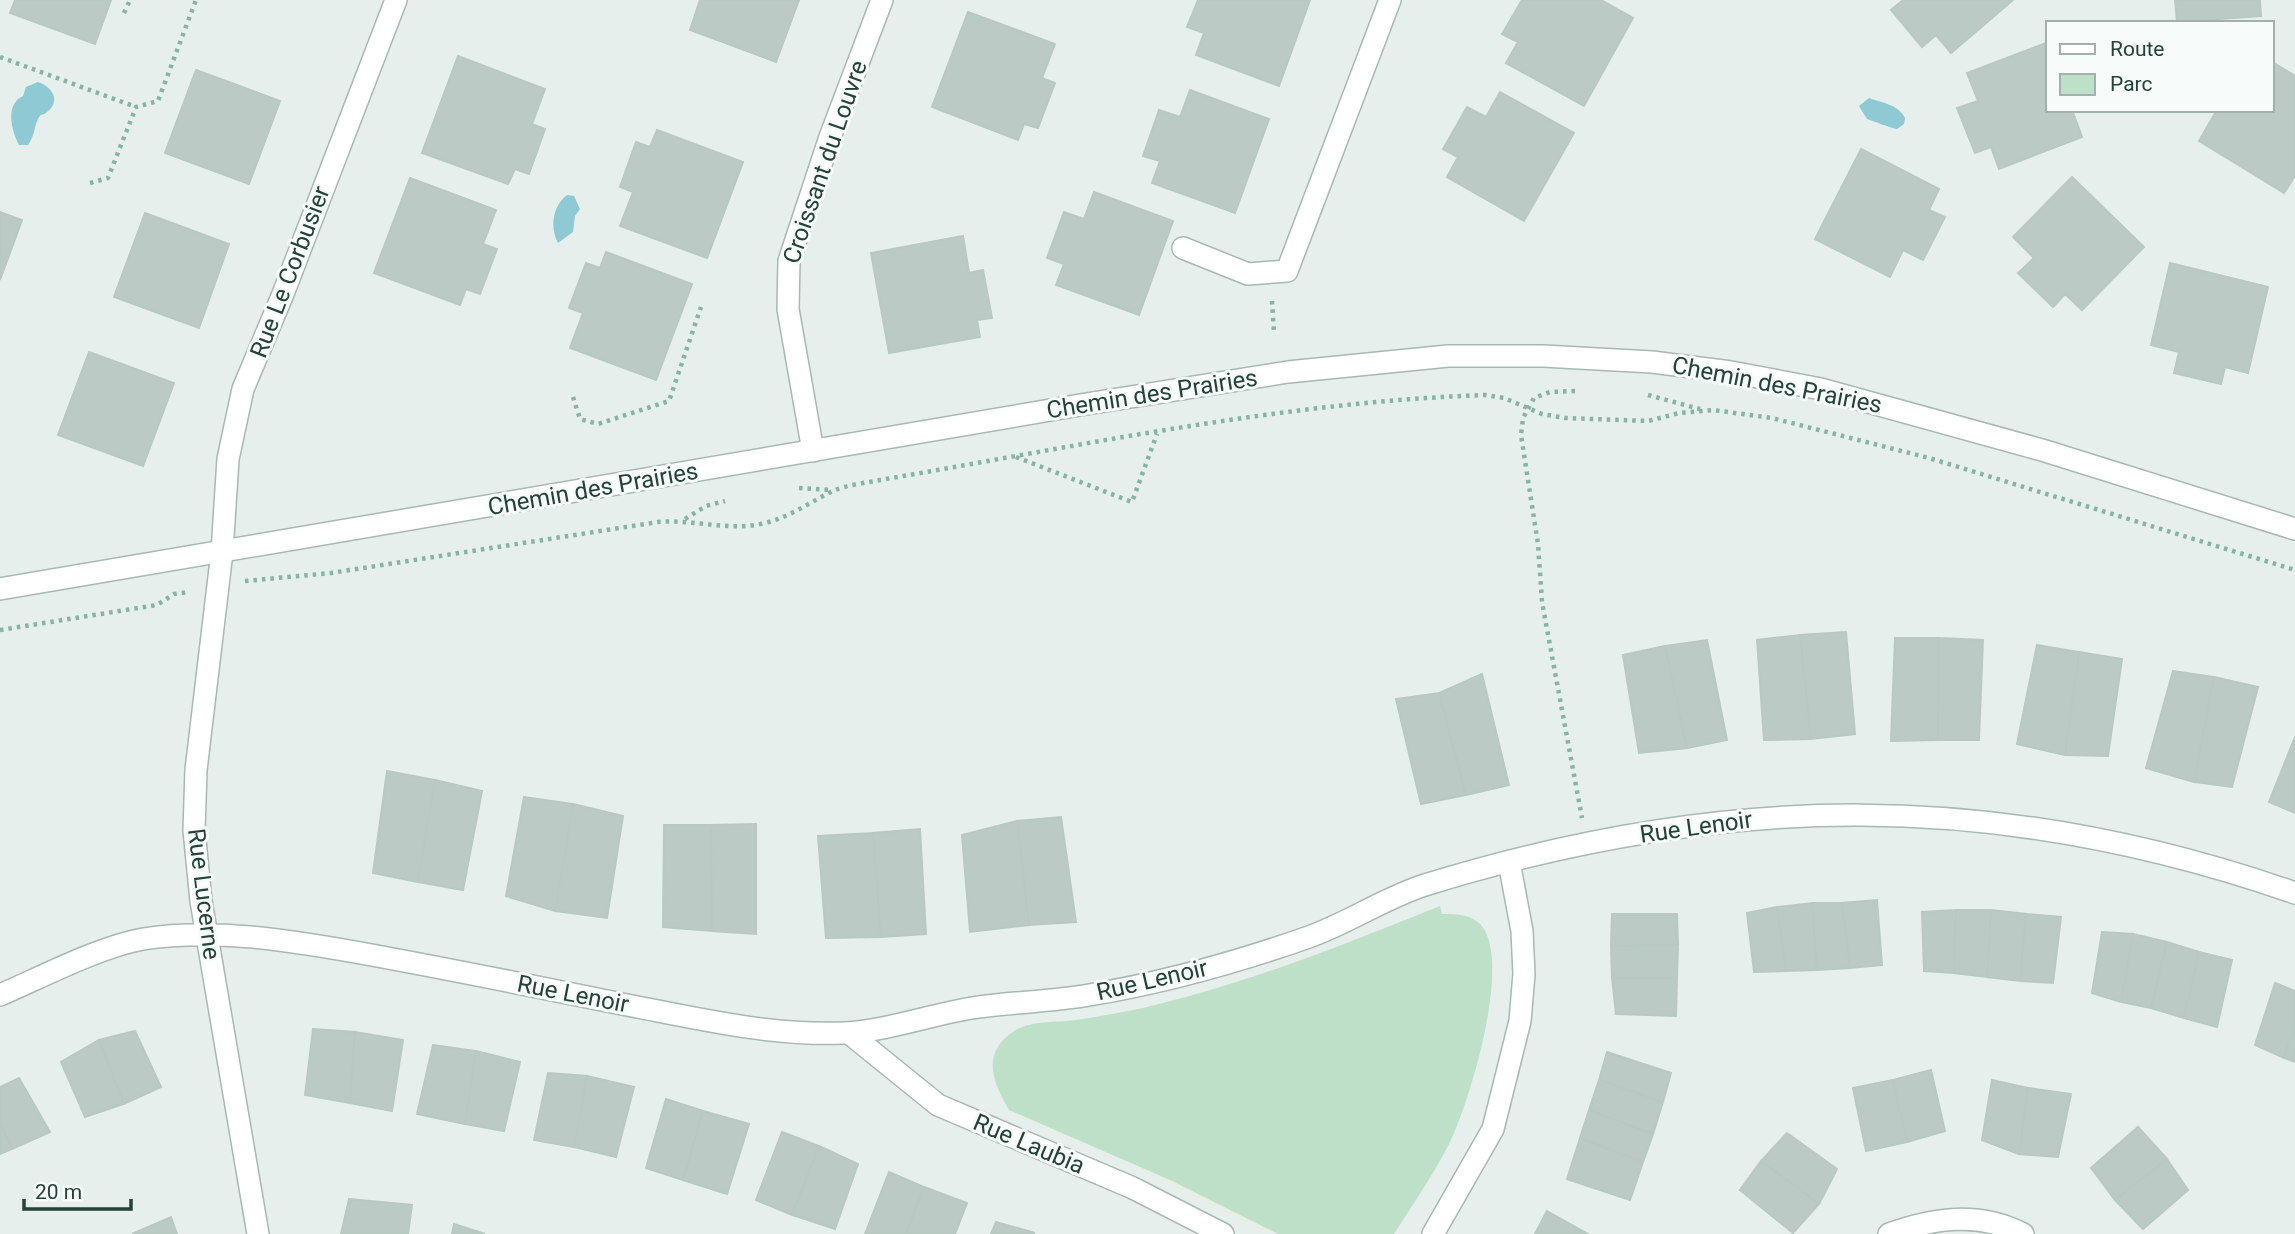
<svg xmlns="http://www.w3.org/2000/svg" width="2295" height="1234" viewBox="0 0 2295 1234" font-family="Roboto,sans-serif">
<rect width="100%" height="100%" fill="#e6efeb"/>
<!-- green -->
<path fill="#bfe0c8" d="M1440 906 1442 914C1456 914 1471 914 1481 925 1513 961 1469 1103 1450 1142 1434 1174 1413 1204 1394 1234H1278L1170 1180 1009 1110C993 1082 980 1054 1014 1031 1032 1020 1055 1023 1076 1020 1103 1016 1132 1011 1159 1004 1256 980 1348 943 1440 906Z"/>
<!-- water -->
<path fill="#8ec9d4" d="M38 82C51 86 62 100 47 112 41 117 42 112 38 119 34 127 35 135 28 145H19C11 130 5 104 23 96L26 87Z
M1869 98C1882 103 1898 104 1905 118L1904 124 1897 129C1894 129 1870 120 1867 119L1859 106Z
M567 195 574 196 580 209 575 216 573 232 558 243C550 229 552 206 567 195Z"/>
<!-- building -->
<path fill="#bbcac4" stroke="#b8c9c2" stroke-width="2" d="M15 0H111L95 44 10 13Z
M700 0H799L776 62 690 30Z
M1198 0H1310L1279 86 1196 55 1204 33 1187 27Z
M1522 0H1601L1633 18 1584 106 1506 63 1518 42 1502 34Z
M1903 0H2013L1951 53 1936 35 1922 47 1891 10Z
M2175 0H2260L2261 16 2177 22Z
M968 12 1055 44 1042 78 1055 83 1038 128 1024 124 1018 140 932 107Z
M2046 43 2048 110H2072L2082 137 1999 169 1991 147 1975 153 1957 108 1978 101 1967 73Z
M458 56 545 89 532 124 545 129 529 174 515 169 508 184 422 153Z
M2274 63 2295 76V176L2284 193 2199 141 2217 110H2272Z
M196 70 280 101 249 184 165 153Z
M1190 90 1269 119 1235 213 1152 183 1160 161 1143 156 1159 110 1180 117Z
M1500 92 1574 133 1524 221 1447 177 1458 157 1443 149 1467 107 1486 117Z
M657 130 743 162 707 258 620 226 633 192 620 187 636 142 650 147Z
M1861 149 1939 189 1929 210 1945 217 1923 260 1903 250 1890 277 1815 239Z
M2072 177 2144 247 2082 310 2065 294 2053 307 2018 273 2034 258 2013 237Z
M410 178 496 210 483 244 497 249 480 294 466 289 460 305 374 273Z
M1094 192 1173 221 1139 315 1056 285 1064 264 1047 258 1064 212 1084 219Z
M0 212 22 220 0 280Z
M145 213 229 244 199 328 114 297Z
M963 236 969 273 983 270 992 318 977 320 980 337 889 353 871 253Z
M606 252 692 284 656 380 570 348 583 313 569 308 586 263 600 268Z
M2170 263 2268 287 2248 373 2225 367 2221 384 2174 373 2179 352 2151 345Z
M89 352 174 383 143 466 58 435Z
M1846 632 1855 734 1811 739 1800 635Z
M1800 635 1811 739 1764 740 1757 640Z
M1895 638H1939L1938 740 1891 741Z
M1939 638 1983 640 1979 740H1938Z
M1707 640 1727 740 1687 748 1665 646Z
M2037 645 2079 652 2065 755 2017 744Z
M1665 646 1687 748 1639 753 1623 655Z
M2079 652 2122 659 2108 756 2065 755Z
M2173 671 2214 677 2194 782 2146 768Z
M1482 674 1509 785 1466 795 1439 693Z
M2214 677 2258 687 2232 787 2194 782Z
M1439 693 1466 795 1421 804 1396 699Z
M2295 737V813L2269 802Z
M387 771 435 780 418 882 373 873Z
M435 780 482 791 463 890 418 882Z
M524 797 573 804 555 911 506 896Z
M573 804 623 816 607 918 555 911Z
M1061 817 1076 922 1029 925 1017 821Z
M1017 821 1029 925 970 932 962 835Z
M756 824V934L712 931 711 825Z
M664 825H711L712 931 663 927Z
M920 829 926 934 881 937 873 833Z
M873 833 881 937 826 938 818 836Z
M1877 900 1882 965 1850 968 1842 903Z
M1812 903H1842L1850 968 1817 970Z
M1812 903 1817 970 1786 971 1777 907Z
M1777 907 1786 971 1754 972 1747 913Z
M1956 910H1991L1987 977 1954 973Z
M1956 910 1954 973 1924 971 1922 912Z
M1991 910 2026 914 2020 981 1987 977Z
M1612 914H1677L1678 945 1611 946Z
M2026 914 2061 917 2053 983 2020 981Z
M2102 932 2133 934 2121 1002 2092 993Z
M2133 934 2167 942 2151 1008 2121 1002Z
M2167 942 2199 952 2184 1018 2151 1008Z
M1678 945 1677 978H1612L1611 946Z
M2199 952 2232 960 2217 1027 2184 1018Z
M1612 978H1677L1676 1016 1616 1014Z
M2275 983 2295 991V1024L2284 1058 2255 1045Z
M2295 1024V1062L2284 1058Z
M313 1029 355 1032 350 1103 305 1095Z
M135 1031 161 1087 124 1104 99 1040Z
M355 1032 403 1040 392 1111 350 1103Z
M99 1040 124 1104 85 1117 61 1062Z
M433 1045 476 1051 465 1124 417 1114Z
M476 1051 520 1062 504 1131 465 1124Z
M1607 1052 1671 1073 1663 1102 1599 1080Z
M1931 1070 1945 1131 1907 1142 1893 1080Z
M548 1073 587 1076 574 1147 534 1140Z
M587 1076 634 1087 616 1157 574 1147Z
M19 1078 50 1132 12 1149 0 1122V1087Z
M1599 1080 1663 1102 1653 1134 1589 1110Z
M1893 1080 1907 1142 1866 1151 1853 1088Z
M1992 1080 2028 1088 2019 1154 1982 1140Z
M2028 1088 2071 1094 2058 1157 2019 1154Z
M666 1099 703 1111 683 1180 646 1168Z
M1589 1110 1653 1134 1643 1162 1580 1138Z
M703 1111 749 1124 727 1194 683 1180Z
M0 1122 12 1149 0 1154Z
M2138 1127 2167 1159 2115 1200 2091 1168Z
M782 1132 819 1146 792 1215 756 1200Z
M1787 1133 1837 1169 1819 1204 1761 1161Z
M1580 1138 1643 1162 1630 1200 1567 1179Z
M819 1146 858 1164 835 1229 792 1215Z
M2167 1159 2188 1190 2143 1229 2115 1200Z
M1761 1161 1819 1204 1793 1233 1740 1190Z
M889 1172 924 1187 906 1234H865Z
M924 1187 967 1203 955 1234H906Z
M349 1199 412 1205 408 1234H341Z
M1547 1211 1588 1234H1535Z
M171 1217 177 1234H132Z
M996 1222 1035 1233 991 1234Z
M454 1224 485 1234H452Z"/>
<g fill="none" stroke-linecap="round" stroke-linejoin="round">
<!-- minor casing -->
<g stroke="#a8b8b2" stroke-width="24">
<path id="minor" d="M1183 248 1248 274 1287 271 1390 0
M813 451 788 309 789 261 830 137 882 0
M0 995C42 977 99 947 143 939 213 928 286 940 355 952 444 968 533 986 622 1004 695 1018 769 1036 844 1033 886 1031 929 1015 972 1008 1010 1002 1050 1002 1089 995 1162 983 1237 962 1306 938 1347 924 1384 898 1425 885 1726 792 1996 789 2295 893
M849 1033 938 1105 1133 1188 1223 1234
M258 1234 201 901 194 830 196 770 222 552 228 459 243 389 283 294 396 0
M1433 1234 1493 1129 1520 1021 1524 974 1522 931 1509 862
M1889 1234C1933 1218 1979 1211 2023 1234"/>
</g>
<!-- tertiary casing -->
<g stroke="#a8b8b2" stroke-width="24">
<path id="tertiary" d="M0 589 1080 405 1288 372 1448 356H1543L1652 362 1731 372 1821 389 2042 450 2295 529"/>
</g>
<!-- path -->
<path stroke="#86b3a5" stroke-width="4.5" stroke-dasharray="3.5 5" stroke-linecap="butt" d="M124 13 130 0
M0 57 136 107
M90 183 108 178 136 107 158 101 196 0
M1272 301 1274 333
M1575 391 1550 392 1534 398 1523 418 1521 435 1538 544 1542 602 1582 818
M1648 395 1700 409
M573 397 580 419 598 424 669 401 701 307
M1016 457 1132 502 1157 434
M799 488 833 490
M685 519 706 506 725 501
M245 581 331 573 658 522C694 519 730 532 765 523 790 517 810 502 833 491 846 485 865 483 880 480 1080 446 1282 402 1485 395L1504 398 1542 414 1565 418 1648 421 1679 413 1713 410 1772 418 1929 458 2295 570
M0 630 157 605 174 594 189 592"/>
<!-- minor -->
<use href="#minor" stroke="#fff" stroke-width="21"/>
<!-- tertiary -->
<use href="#tertiary" stroke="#fff" stroke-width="21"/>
</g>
<g text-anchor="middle" stroke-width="6" stroke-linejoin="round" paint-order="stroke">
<!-- street labels -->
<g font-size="24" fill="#24423a" stroke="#f7fbf9">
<text transform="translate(825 162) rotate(-71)" y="8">Croissant du Louvre</text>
<text transform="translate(290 272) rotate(-69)" y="8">Rue Le Corbusier</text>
<text transform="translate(1777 385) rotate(11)" y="8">Chemin des Prairies</text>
<text transform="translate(1152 394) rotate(-9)" y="8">Chemin des Prairies</text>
<text transform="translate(593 489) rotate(-10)" y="8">Chemin des Prairies</text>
<text transform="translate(1696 827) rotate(-8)" y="8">Rue Lenoir</text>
<text transform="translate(204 894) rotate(83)" y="8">Rue Lucerne</text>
<text transform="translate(1152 980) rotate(-13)" y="8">Rue Lenoir</text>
<text transform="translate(573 994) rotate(11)" y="8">Rue Lenoir</text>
<text transform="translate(1029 1144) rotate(23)" y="8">Rue Laubia</text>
</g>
</g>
<!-- legend -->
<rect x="2046" y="21" width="228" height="91" fill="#f7fbf9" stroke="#a3b1ad" stroke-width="2"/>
<rect x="2060" y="44" width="35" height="10" fill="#ffffff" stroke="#a3b1ad" stroke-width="2"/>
<text x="2110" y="56" font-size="21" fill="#24423a">Route</text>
<rect x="2060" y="74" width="35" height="21" fill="#bfe0c8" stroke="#a3b1ad" stroke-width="2"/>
<text x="2110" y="91" font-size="21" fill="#24423a">Parc</text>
<!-- scale -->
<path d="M24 1199v10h107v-10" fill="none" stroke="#24423a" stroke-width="3.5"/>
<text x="35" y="1199" font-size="21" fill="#24423a" stroke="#f7fbf9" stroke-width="5" paint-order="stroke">20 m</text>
</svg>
